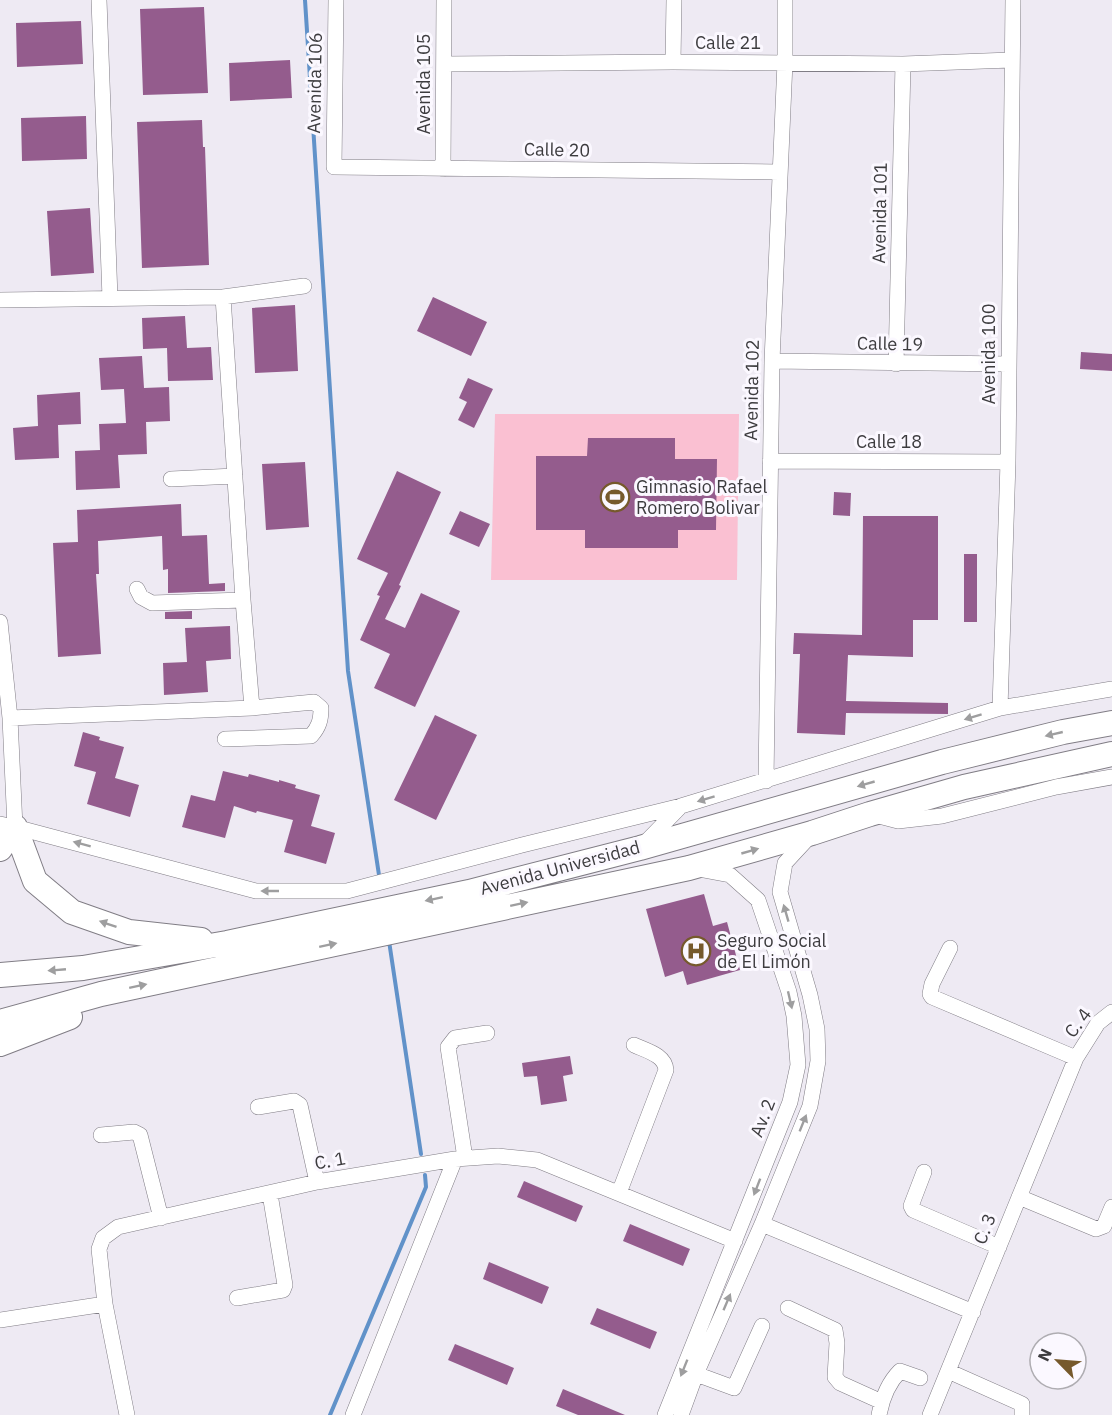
<svg xmlns="http://www.w3.org/2000/svg" width="1112" height="1415" viewBox="0 0 1112 1415" font-family="'IBM Plex Sans',sans-serif">
<rect width="100%" height="100%" fill="#eeeaf3"/>
<!-- green -->
<path fill="#fac0d2" d="M495 414H739L737 580H491Z"/>
<g fill="none" stroke-linecap="round" stroke-linejoin="round">
<!-- stream -->
<path stroke="#6192c9" stroke-width="4" d="M305 0 348 671 379 875
M389 941 421 1154
M330 1415 426 1187 425 1175"/>
</g>
<!-- building -->
<path fill="#945c8d" d="M204 7 208 93 143 95 140 9Z
M81 21 83 64 17 67 16 23Z
M290 60 292 98 230 101 229 63Z
M86 116 87 159 22 161 21 118Z
M202 120 203 147H205L209 265 142 268 137 122Z
M90 208 94 273 51 276 47 211Z
M433 297 487 322 471 356 417 331Z
M295 305 298 371 255 373 252 308Z
M185 316 187 348 211 347 213 380 168 381 167 348 143 349 142 318Z
M1081 352 1112 354V371L1080 369Z
M142 356 144 388 169 387 170 421 146 422 147 454 118 455 120 488 76 490 75 451 100 450 99 424 126 423 124 389 101 390 99 358Z
M468 378 493 389 474 428 458 420 467 402 459 398Z
M80 392 81 424 58 425 59 458 15 460 13 428 38 426 37 395Z
M588 438H675V459H717L716 530H678V548H585V530H536V456H587Z
M305 462 309 527 266 530 262 464Z
M397 471 441 492 399 585 401 586 385 619 405 628 421 593 460 611 415 707 374 688 390 654 360 640 380 596 377 595 388 573 357 559Z
M834 492 851 493 850 516 833 515Z
M181 504 182 536 207 535 209 584 225 583V591L168 593V569L163 570 162 536 98 541 99 574H96L101 654 58 657 53 543 78 542 77 510Z
M460 511 490 524 479 547 449 534Z
M863 516H938V620H913V657L848 655 846 701 948 703V714L846 713 845 735 797 733 800 654H793L794 633 862 635Z
M964 554H977V622H964Z
M192 611V619H165V612Z
M230 626 231 659 206 661 208 692 164 695 163 663 187 662 185 628Z
M435 715 477 735 436 820 394 800Z
M83 732 100 737 99 740 124 747 115 778 139 785 130 817 87 804 96 772 74 766Z
M223 771 248 777 249 774 279 782V780L296 785 295 788 320 795 311 826 335 833 326 864 284 852 293 820 257 811 256 813 234 806 225 838 182 827 191 795 215 801Z
M704 894 713 926 727 922 740 970 687 985 683 971 665 977 646 909Z
M570 1056 573 1074 563 1076 567 1101 541 1105 537 1076 524 1077 522 1063Z
M524 1181 583 1206 576 1222 517 1197Z
M630 1224 690 1249 683 1266 623 1241Z
M489 1262 549 1287 542 1304 483 1279Z
M597 1308 657 1332 650 1349 590 1324Z
M455 1344 514 1368 507 1385 448 1360Z
M563 1389 625 1415H578L556 1406Z"/>
<g fill="none" stroke-linecap="round" stroke-linejoin="round">
<!-- minor casing -->
<g stroke="#807d85" stroke-width="16">
<path id="minor" d="M99 0 110 298
M336 0 334 167 779 172
M673 62 674 0
M444 64 673 62 903 64 1011 60
M443 169 444 0
M223 297 243 600 252 708
M0 300 223 297 304 286
M772 361 1008 364
M896 364 903 64
M770 461 1008 462
M171 479 235 476
M137 589 141 597 152 603 243 600
M0 622 10 718 15 827
M1000 708 1008 462 1013 0
M10 718 252 708 314 702 321 708C321 720 319 727 311 736L225 739
M766 781 772 361 785 62V0
M875 815 898 821 942 816 1056 787 1112 777
M0 824 15 827 256 891H347L522 845 681 806 1000 708 1112 689
M643 845 681 806
M950 948 932 984 930 994 932 997 1076 1058
M258 1107 294 1101 300 1105 317 1182
M101 1135 134 1132 140 1135 161 1218
M465 1158 448 1047 455 1038 487 1033
M924 1172 911 1206 913 1210 999 1247
M619 1193 666 1070C665 1055 647 1051 634 1045
M1019 1197 1096 1229 1104 1226 1112 1207
M762 1224 973 1312
M237 1298 283 1290 285 1285 270 1194
M788 1308 835 1330 837 1343 835 1377 840 1383 882 1402
M0 1320 105 1304
M948 1371 1022 1404V1415
M696 1374 734 1388 762 1326
M127 1415 105 1304 99 1249 103 1238 118 1227 317 1182 455 1159 498 1156 537 1160 735 1241
M353 1415 455 1159
M665 1415 790 1102 798 1065 794 1016 789 992 758 900 730 875 698 869
M681 1415 696 1374 762 1224 810 1106 818 1061 817 1029 810 995 780 892 785 863 810 836
M879 1415C882 1399 889 1382 900 1371L920 1378
M930 1415 1076 1058 1098 1023 1112 1012"/>
</g>
<!-- primary casing -->
<g stroke="#807d85" stroke-width="26">
<path id="primary" d="M15 827 35 881 72 912 129 932 201 940
M0 849 15 827
M0 975 83 968 227 943 469 892 640 848 942 762 1063 732 1112 723
M0 1022 101 994 689 868 812 833 870 814 964 787 1112 754
M0 1044 70 1017"/>
</g>
<!-- minor -->
<use href="#minor" stroke="#fff" stroke-width="15"/>
<!-- primary -->
<use href="#primary" stroke="#fff" stroke-width="24"/>
</g>
<!-- one-way arrows -->
<defs><path id="oneway-solid" d="M-6-.8H1V-3.2L6.5 0L1 3.2V.8H-6Z" transform="scale(1.5)"/></defs>
<g fill="#9e9e9f">
<use href="#oneway-solid" transform="translate(973 717) rotate(163)"/>
<use href="#oneway-solid" transform="translate(1054 734) rotate(167)"/>
<use href="#oneway-solid" transform="translate(866 784) rotate(164)"/>
<use href="#oneway-solid" transform="translate(706 799) rotate(163)"/>
<use href="#oneway-solid" transform="translate(82 844) rotate(-165)"/>
<use href="#oneway-solid" transform="translate(750 851) rotate(-16)"/>
<use href="#oneway-solid" transform="translate(270 891) rotate(180)"/>
<use href="#oneway-solid" transform="translate(434 899) rotate(168)"/>
<use href="#oneway-solid" transform="translate(519 904) rotate(-12)"/>
<use href="#oneway-solid" transform="translate(786 913) rotate(-106)"/>
<use href="#oneway-solid" transform="translate(108 924) rotate(-161)"/>
<use href="#oneway-solid" transform="translate(328 945) rotate(-12)"/>
<use href="#oneway-solid" transform="translate(57 970) rotate(175)"/>
<use href="#oneway-solid" transform="translate(138 986) rotate(-12)"/>
<use href="#oneway-solid" transform="translate(790 1000) rotate(77)"/>
<use href="#oneway-solid" transform="translate(803 1123) rotate(-68)"/>
<use href="#oneway-solid" transform="translate(757 1187) rotate(111)"/>
<use href="#oneway-solid" transform="translate(727 1302) rotate(-67)"/>
<use href="#oneway-solid" transform="translate(684 1368) rotate(112)"/>
</g>
<!-- icons -->
<defs>
<g id="stadium-ring" transform="scale(1.5)"><circle r="9.5" fill="#fbf8ff" stroke="#76592c" stroke-width="1.5"/><path d="M0-5a6.5 5 0 1 0 0 10a6.5 5 0 1 0 0-10ZM-3.5-1.8h7v3.6h-7Z" fill="#76592c"/></g>
<g id="hospital-ring" transform="scale(1.5)"><circle r="9.5" fill="#fbf8ff" stroke="#76592c" stroke-width="1.5"/><path d="M-5-5h3v3.5h4V-5h3V5h-3V1.5h-4V5h-3Z" fill="#76592c"/></g>
</defs>
<g fill-rule="evenodd">
<use href="#stadium-ring" x="615" y="497"/>
<use href="#hospital-ring" x="696" y="951"/>
</g>
<g text-anchor="middle" stroke-width="6" stroke-linejoin="round" paint-order="stroke">
<!-- street labels -->
<g font-size="18" fill="#3d3c3f" stroke="#fbf8ff">
<text x="728" y="49">Calle 21</text>
<text transform="translate(315 83) rotate(-89)" y="6">Avenida 106</text>
<text transform="translate(424 84) rotate(-90)" y="6">Avenida 105</text>
<text transform="translate(557 150) rotate(1)" y="6">Calle 20</text>
<text transform="translate(880 213) rotate(-89)" y="6">Avenida 101</text>
<text transform="translate(890 344) rotate(1)" y="6">Calle 19</text>
<text transform="translate(989 354) rotate(-90)" y="6">Avenida 100</text>
<text transform="translate(752 390) rotate(-89)" y="6">Avenida 102</text>
<text x="889" y="448">Calle 18</text>
<text transform="translate(560 868) rotate(-15)" y="6">Avenida Universidad</text>
<text transform="translate(1078 1023) rotate(-53)" y="6">C. 4</text>
<text transform="translate(763 1118) rotate(-69)" y="6">Av. 2</text>
<text transform="translate(330 1161) rotate(-10)" y="6">C. 1</text>
<text transform="translate(985 1229) rotate(-68)" y="6">C. 3</text>
</g>
<!-- poi labels -->
<g font-size="18" fill="#3d3c3f" stroke="#fbf8ff" text-anchor="start">
<text x="636" y="493">Gimnasio Rafael<tspan x="636" dy="21">Romero Bolivar</tspan></text>
<text x="717" y="947">Seguro Social<tspan x="717" dy="21">de El Limón</tspan></text>
</g>
</g>
<!-- north arrow -->
<g transform="translate(1058 1361) rotate(295)"><circle r="28" fill="#fbf8ff" stroke="#afadb2" stroke-width="1.5"/>
<path d="M0-4.5L10 22L0 15L-10 22Z" fill="#76592c"/>
<text y="-9" font-size="16" font-weight="bold" text-anchor="middle" fill="#3d3c3f">N</text>
</g>
</svg>
